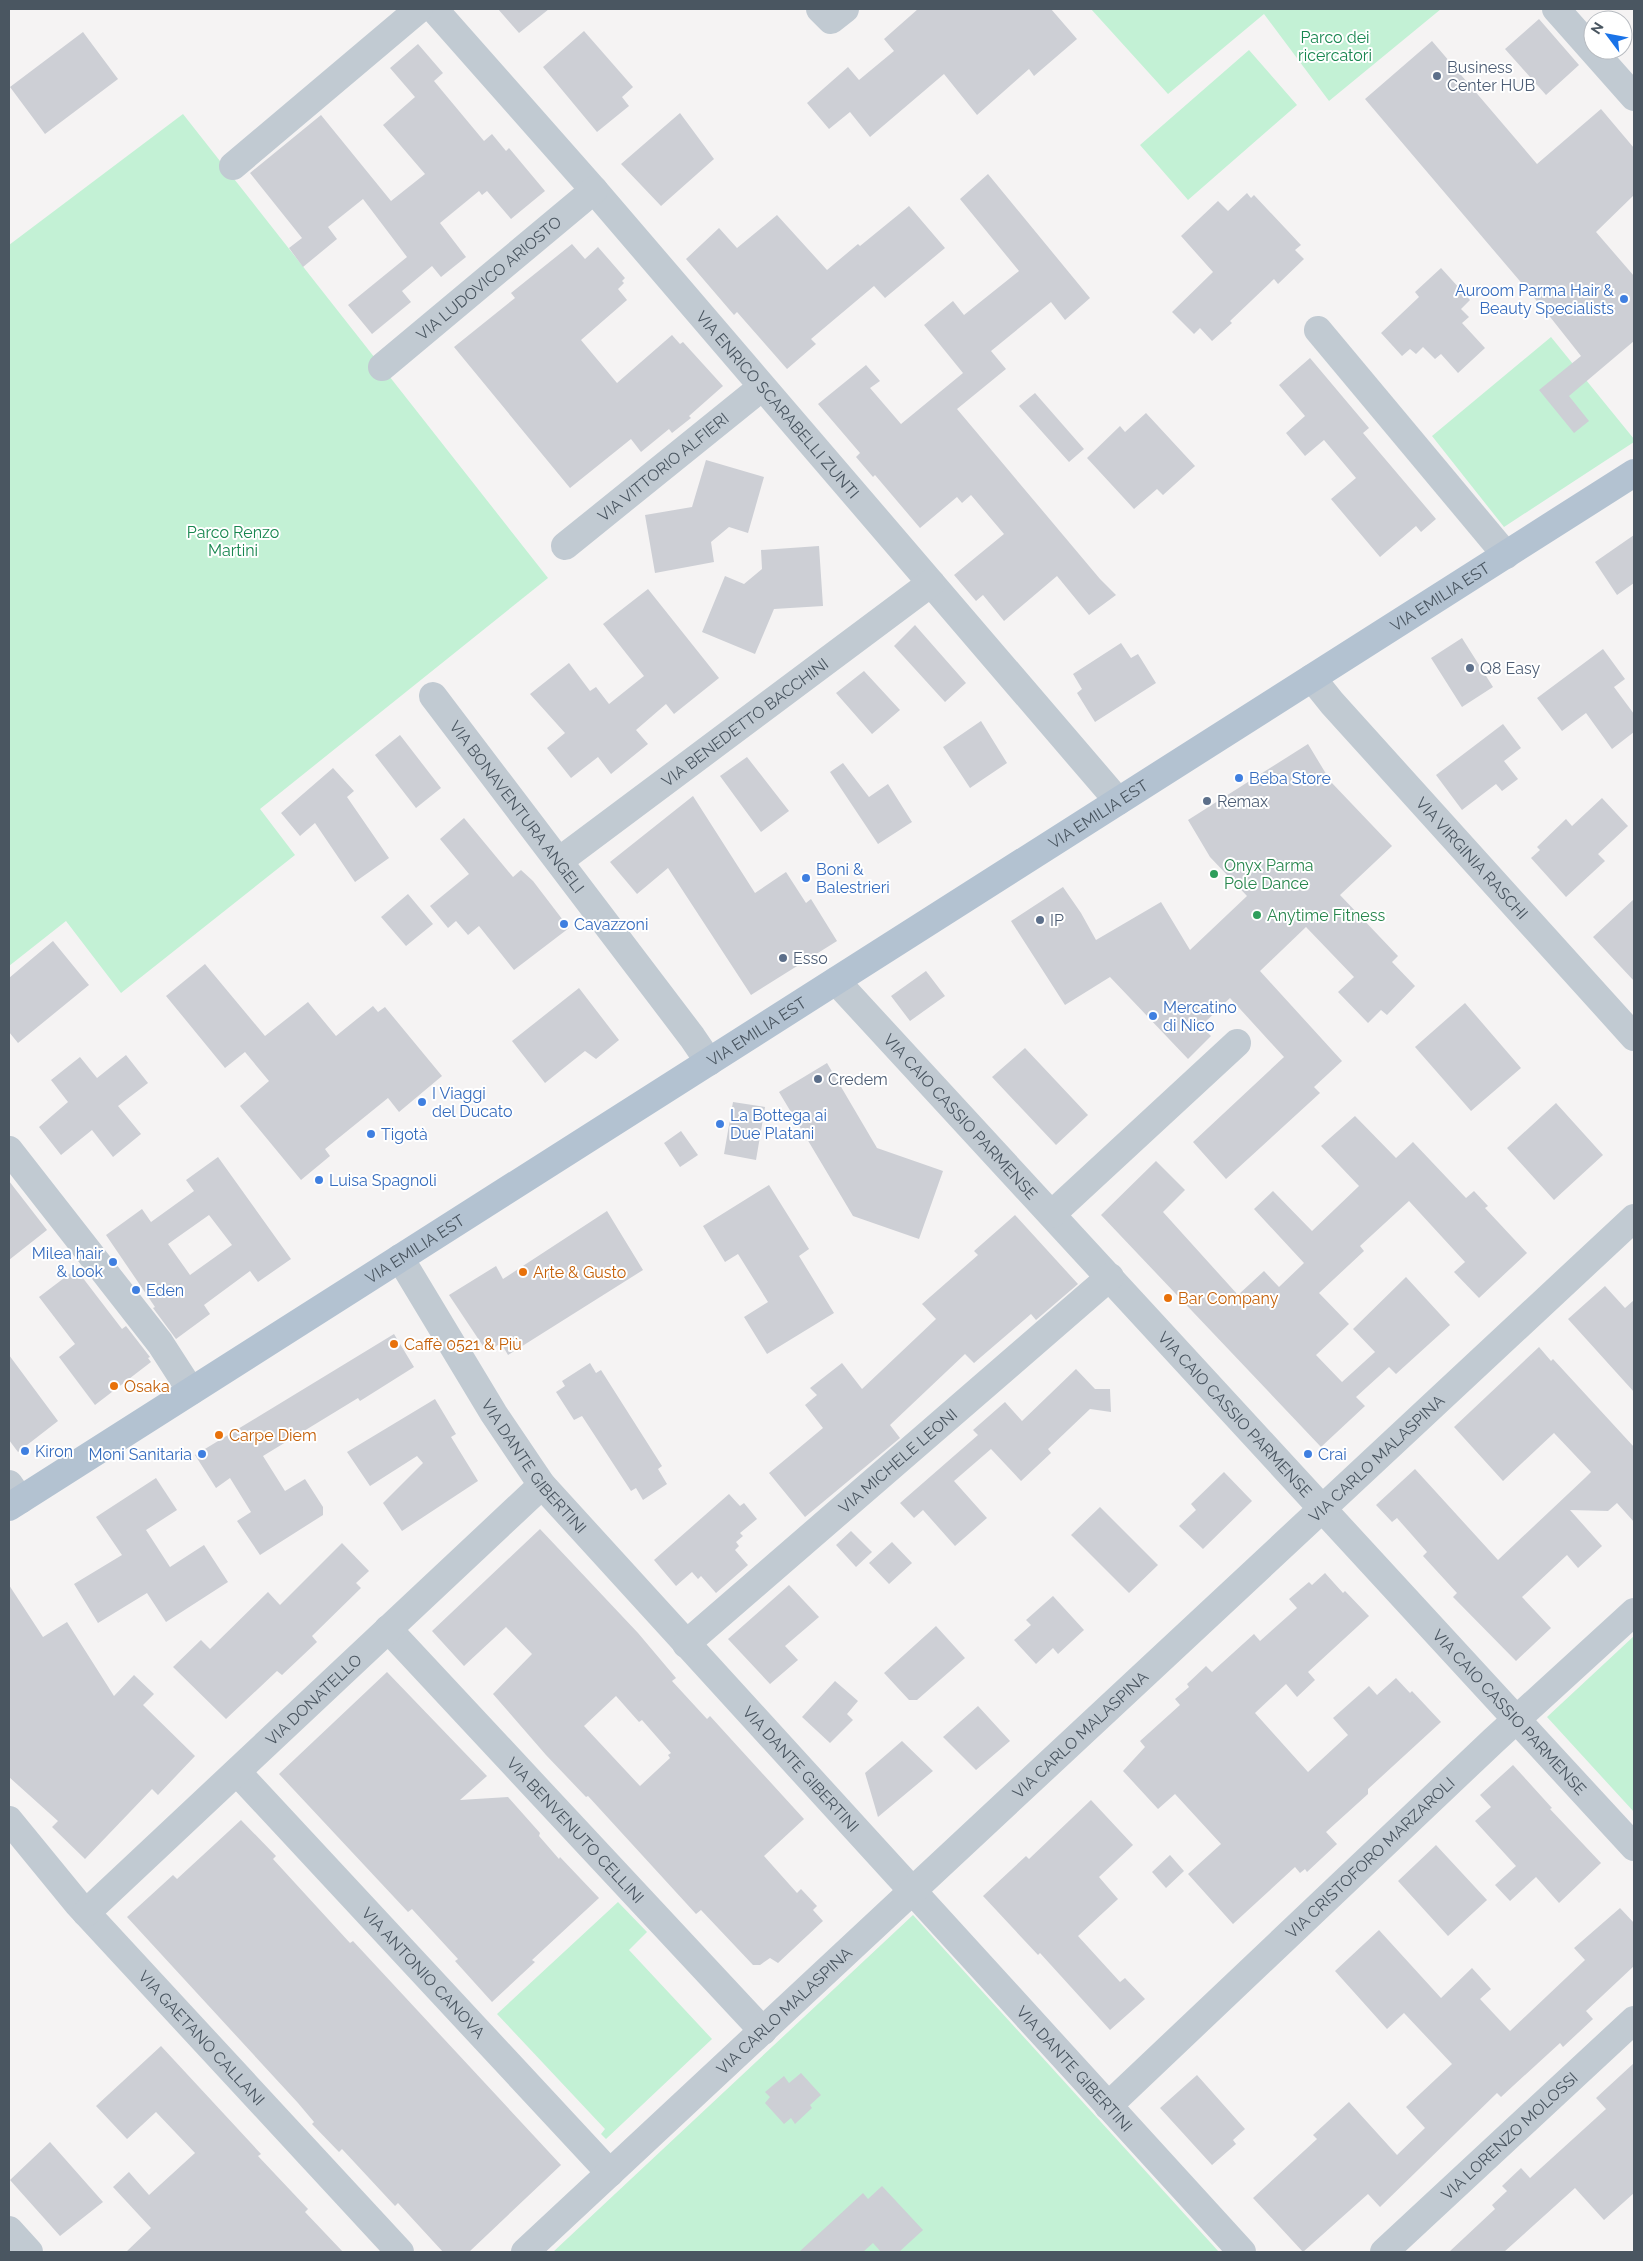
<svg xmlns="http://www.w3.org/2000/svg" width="1643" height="2261" viewBox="0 0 1643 2261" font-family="Raleway,sans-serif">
<rect width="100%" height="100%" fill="#f5f3f3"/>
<!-- green -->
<path fill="#c3f1d5" d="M1091 9H1441L1329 101 1264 14 1168 94Z
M1249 50 1297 105 1188 200 1140 145Z
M183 114 548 578 260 809 295 855 121 993 66 921 9 966V245Z
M1551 337 1634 439V442L1504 527 1432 436Z
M1634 1636V1812L1547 1717Z
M618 1902 647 1932 629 1950 712 2039 606 2139 601 2134 605 2129 497 2014Z
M913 1915 1219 2252H553Z"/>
<!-- building -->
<path fill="#cdcfd5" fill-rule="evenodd" d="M498 9H549L519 33Z
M918 9H1051L1077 39 1034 76 1029 69 977 115 944 74 870 137 850 112 829 129 807 103 848 67 859 80 894 51 884 39Z
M1539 19 1579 65 1546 95 1505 49Z
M584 31 633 87 622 97 629 106 597 132 543 67Z
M83 32 118 79 45 134 10 87Z
M1432 41 1537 164 1601 109 1634 148V195L1596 232 1634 276V341L1569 396 1589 421 1574 433 1539 390 1581 356 1547 313 1365 99Z
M418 44 443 73 434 81 484 141 492 134 506 151 509 148 545 191 511 219 487 191 482 195 479 191 440 223 466 257 441 277 432 266 402 291 411 302 372 334 348 305 407 257 363 199 328 227 337 239 303 267 289 248 302 238 250 173 321 115 391 201 425 174 383 125 415 97 390 68Z
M680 113 714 159 661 206 621 164Z
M988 174 1090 298 1065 320 1051 302 991 351 1006 369 957 409 1100 579 1116 595 1089 615 1057 576 1004 621 983 595 976 601 954 575 1004 534 971 495 962 503 957 497 920 528 875 475 873 477 856 457 860 453 818 404 866 365 880 381 870 388 901 424 963 373 924 325 953 301 964 315 1019 271 960 199Z
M1247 193 1251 198 1254 195 1301 245 1295 250 1304 259 1278 284 1274 279 1230 321 1232 323 1212 341 1200 328 1194 334 1172 312 1213 272 1181 236 1218 201 1228 211Z
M909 206 945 248 885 298 874 286 811 339 816 344 787 369 737 312 734 315 686 259 719 228 737 248 777 215 827 270 858 244 860 246Z
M572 244 585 259 598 247 625 278 622 281 624 283 618 289 627 300 581 340 617 383 672 335 680 344 683 342 723 386 689 416 691 418 672 433 669 429 641 452 631 439 570 488 454 347 515 298 511 293Z
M1441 268 1470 300 1461 309 1469 317 1462 323 1485 348 1458 373 1441 354 1435 359 1423 347 1416 354 1410 349 1402 356 1381 333 1419 297 1415 292Z
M1310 358 1369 428 1363 433 1436 519 1421 532 1416 526 1380 557 1331 499 1356 478 1324 440 1305 456 1286 433 1305 416 1279 385Z
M1035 393 1084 449 1069 462 1019 406Z
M1146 413 1195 466 1163 495 1157 489 1134 509 1087 458 1120 426 1125 432Z
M706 460 764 477 748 533 729 527 711 542 714 562 655 573 645 515 692 507Z
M1634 535V583L1617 595 1595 562Z
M819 546 823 606 774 609 755 654 702 632 725 576 744 584 762 569 761 550Z
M648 589 719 678 674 714 666 704 636 730 648 744 611 774 598 757 571 778 547 748 565 733 530 694 569 663 590 691 596 687 609 704 644 676 603 624Z
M915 625 966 683 945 702 894 646Z
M1462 638 1493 687 1462 707 1431 658Z
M1121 643 1131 658 1138 654 1156 683 1095 722 1077 693 1082 689 1073 674Z
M1603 649 1625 679 1614 687 1634 714V732L1612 749 1586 713 1562 731 1537 698Z
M864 671 900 710 872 734 836 693Z
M981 721 1007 763 970 788 943 747Z
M1503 724 1521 748 1504 761 1518 779 1502 791 1496 784 1462 810 1436 775Z
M400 735 441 788 416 808 375 755Z
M1308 744 1331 782 1392 846 1340 895 1398 956 1392 962 1415 986 1387 1015 1381 1010 1368 1023 1338 992 1354 977 1306 927 1260 971 1342 1061 1314 1087 1320 1093 1226 1179 1193 1142 1284 1057 1230 998 1201 1026 1211 1036 1188 1059 1110 977 1065 1005 1011 921 1063 887 1081 913 1096 940 1161 902 1190 950 1247 896 1210 857 1188 820Z
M747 757 789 811 761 832 720 776Z
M843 763 869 797 888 784 912 822 878 844 830 772Z
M333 768 354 791 347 797 389 858 355 882 315 823 300 836 281 813Z
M693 796 755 893 786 872 806 903 811 899 837 941 751 995 668 868 637 894 610 862Z
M1602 798 1628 826 1598 854 1605 861 1566 897 1531 858 1540 850 1537 847 1566 819 1572 826Z
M464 818 513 877 521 870 533 881 569 928 514 970 479 926 468 935 456 921 448 928 430 906 469 874 440 839Z
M408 894 433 924 406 946 381 917Z
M1634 899V981L1593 937Z
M53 941 89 985 18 1043 9 1032V978Z
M205 964 265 1036 308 1002 336 1036 373 1006 378 1012 385 1007 442 1076 399 1112 388 1098 325 1149 330 1156 301 1180 240 1106 269 1081 245 1052 225 1068 166 996Z
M926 971 945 996 910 1021 891 996Z
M579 988 619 1040 596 1059 585 1051 545 1083 512 1041Z
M1465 1003 1521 1068 1471 1111 1415 1047Z
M1025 1048 1088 1115 1056 1145 992 1077Z
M126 1055 148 1083 118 1106 141 1134 113 1157 92 1130 61 1155 39 1127 68 1102 51 1080 80 1057 97 1078Z
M827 1063 877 1148 943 1171 919 1239 853 1216 779 1092Z
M733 1102 765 1107 756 1160 724 1154Z
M1556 1103 1603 1155 1554 1200 1507 1148Z
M1355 1116 1396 1158 1413 1142 1466 1198 1474 1191 1488 1206 1485 1208 1527 1253 1479 1298 1454 1272 1465 1262 1409 1201 1360 1246 1364 1251 1319 1293 1349 1324 1316 1355 1342 1382 1375 1352 1353 1329 1406 1277 1450 1325 1396 1374 1389 1367 1356 1397 1365 1406 1321 1447 1101 1215 1156 1161 1185 1190 1163 1212 1238 1295 1264 1271 1279 1287 1304 1263 1254 1209 1273 1191 1312 1231 1359 1186 1321 1146Z
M681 1131 698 1155 680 1167 664 1143Z
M218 1157 291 1259 258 1282 250 1271 204 1305 210 1314 176 1339 153 1308 155 1307 106 1235 142 1209 151 1222 194 1191 186 1180ZM209 1215 232 1245 190 1275 168 1244Z
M9 1181 47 1230 9 1260Z
M769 1185 809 1249 799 1256 834 1313 767 1354 744 1317 768 1302 738 1254 725 1262 703 1226Z
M607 1211 643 1270 508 1355 501 1343 487 1352 449 1295 496 1266 503 1279Z
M1015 1215 1078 1284 1036 1320 1031 1314 974 1363 965 1354 890 1425 900 1438 805 1517 769 1473 823 1428 805 1405 817 1395 810 1388 842 1363 862 1389 936 1319 922 1304 978 1255 974 1251Z
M76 1269 122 1329 126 1326 150 1357 148 1358 151 1362 95 1405 59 1357 75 1344 39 1297Z
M1605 1286 1625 1308 1634 1300V1392L1568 1319Z
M394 1334 414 1367 360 1401 358 1398 263 1456 285 1491 305 1479 323 1507V1515L260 1555 237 1521 251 1512 230 1478 216 1488 195 1455Z
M1539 1347 1551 1361 1553 1359 1634 1447V1522L1617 1503 1608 1511 1570 1510 1602 1546 1578 1568 1567 1555 1522 1597 1551 1628 1516 1661 1453 1597 1457 1593 1423 1556 1427 1552 1397 1518 1392 1522 1376 1505 1415 1469 1498 1560 1585 1478 1591 1472 1554 1433 1503 1481 1454 1427Z
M9 1355 58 1421 18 1452 9 1440Z
M590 1363 596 1373 601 1370 662 1466 658 1469 667 1484 643 1500 636 1488 631 1491 582 1416 574 1420 556 1392 565 1386 562 1381Z
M1076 1369 1095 1389H1110L1111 1412 1090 1409 1048 1449 1051 1453 1021 1481 991 1449 954 1481 987 1518 955 1546 923 1510 914 1518 900 1503 978 1435 973 1430 1005 1402 1022 1421Z
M435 1399 456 1434 451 1437 478 1481 402 1531 383 1503 423 1463 417 1456 370 1486 347 1452Z
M1224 1472 1252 1501 1203 1549 1179 1526 1196 1510 1191 1504Z
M156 1478 177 1510 146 1530 170 1567 204 1545 228 1582 166 1622 147 1593 98 1623 74 1584 122 1555 96 1517Z
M729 1494 740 1506 744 1503 757 1519 740 1533 743 1536 736 1542 739 1546 735 1550 748 1565 716 1593 701 1576 698 1579 692 1572 676 1586 654 1560Z
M1100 1507 1158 1565 1129 1593 1071 1535Z
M540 1529 638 1633 676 1678 672 1681 707 1719 710 1716 804 1819 764 1856 797 1893 801 1889 817 1906 813 1910 823 1921 778 1963 770 1958 760 1965H753L701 1910 696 1914 588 1796 586 1797 546 1755 493 1694 532 1654 506 1627 464 1666 432 1631ZM616 1696 639 1722 642 1720 671 1753 668 1755 670 1758 640 1786 584 1726Z
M851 1531 872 1552 856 1567 836 1545Z
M892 1542 912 1563 889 1584 869 1563Z
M342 1543 369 1571 356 1583 361 1588 312 1636 317 1642 282 1675 277 1671 226 1719 173 1667 201 1640 210 1649 268 1592 280 1605Z
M1325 1573 1343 1593 1345 1591 1369 1616 1308 1672 1315 1680 1297 1697 1286 1684 1255 1713 1308 1772 1348 1735 1333 1718 1369 1686 1377 1695 1396 1678 1410 1693 1412 1691 1441 1722 1368 1789V1794L1326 1832 1337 1844 1307 1872 1305 1869 1300 1873 1295 1867 1233 1924 1188 1874 1221 1844 1175 1794 1158 1809 1123 1771 1145 1747 1140 1741 1180 1705 1175 1699 1189 1687 1187 1684 1206 1666 1212 1672 1254 1634 1260 1641 1297 1608 1289 1599 1309 1582 1312 1585Z
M9 1585 43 1637 67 1622 114 1696 134 1675 154 1694 143 1705 195 1756 158 1795 152 1789 85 1859 52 1827 58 1821 9 1777Z
M789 1585 819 1617 785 1646 798 1660 770 1684 728 1639Z
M1053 1596 1084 1630 1058 1654 1053 1648 1036 1664 1014 1640 1031 1625 1026 1620Z
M936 1626 965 1658 917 1700H909L884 1673Z
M387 1672 487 1776 460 1800 508 1797 540 1833 539 1836 559 1859 560 1857 599 1898 532 1960 535 1962 492 2002 455 1961 458 1959 412 1909 408 1912 279 1774Z
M835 1681 858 1701 847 1714 853 1720 830 1743 802 1717Z
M978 1706 1010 1741 976 1770 943 1737Z
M902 1741 933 1771 878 1817 865 1773Z
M1513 1765 1552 1808 1550 1809 1601 1863 1559 1903 1536 1877 1510 1901 1495 1885 1516 1866 1475 1821 1491 1807 1480 1795Z
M1091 1800 1133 1845 1099 1877 1118 1899 1078 1936 1120 1982 1125 1978 1145 1999 1110 2030 1040 1953 1038 1955 983 1896 1026 1856 1029 1859Z
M241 1820 276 1856 273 1859 350 1943 353 1941 561 2165 469 2252H443L398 2203 395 2206 342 2149 339 2152 312 2124 314 2122 298 2103 127 1917 173 1875 177 1879Z
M1436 1845 1487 1900 1448 1936 1398 1881Z
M1170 1855 1184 1871 1166 1888 1152 1872Z
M1620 1908 1634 1923V1966L1586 2011 1593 2019 1563 2047 1560 2043 1501 2097 1497 2093 1380 2207 1368 2194 1303 2252 1253 2198 1317 2139 1313 2135 1349 2102 1397 2155 1425 2128 1406 2107 1452 2064 1404 2013 1387 2029 1335 1971 1379 1930 1441 1998 1472 1968 1491 1989 1480 1999 1510 2031 1585 1960 1574 1948Z
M161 2046 261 2154 258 2156 308 2209 305 2212 343 2252H126L151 2228 113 2187 129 2172 149 2195 195 2153 156 2112 127 2139 96 2106Z
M1634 2063V2193L1604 2220 1575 2188 1504 2252H1449L1495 2209 1492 2205 1507 2191 1502 2186 1521 2168 1530 2178 1606 2109 1596 2098Z
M801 2073 821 2095 810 2105 812 2108 795 2124 791 2118 784 2124 765 2103 770 2097 765 2092 784 2076 789 2083Z
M1197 2075 1245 2129 1233 2140 1236 2144 1212 2165 1160 2108Z
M50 2142 103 2202 60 2236 10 2180Z
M882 2186 923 2230 899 2252H881L873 2243 863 2252H799L863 2193 868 2199Z"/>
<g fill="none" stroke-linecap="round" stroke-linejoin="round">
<!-- minor -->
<g stroke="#c1cad2" stroke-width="28">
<path id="s1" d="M434 9 594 190 1118 801"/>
<path d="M820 9 831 20 845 9"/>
<path d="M1556 9 1634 97"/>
<path d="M233 166 419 9"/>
<path d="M1318 330 1506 555"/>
<path id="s2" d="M382 367 594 190"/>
<path id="s3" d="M565 546 762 387"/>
<path id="s4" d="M1312 678 1332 703 1634 1037"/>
<path id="s5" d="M433 696 692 1037 709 1062"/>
<path id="s6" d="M559 861 931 583"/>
<path id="s7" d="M836 981 1634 1847"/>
<path d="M9 1150 160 1343 191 1391"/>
<path d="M1052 1214 1237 1043"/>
<path id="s8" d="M400 1258 494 1414 542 1485 1242 2252"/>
<path d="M9 1484 20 1500"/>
<path id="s9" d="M388 1629 763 2031"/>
<path id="s10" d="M686 1644 1110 1277"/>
<path id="s11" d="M237 1772 610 2173"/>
<path id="s12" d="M9 1820 77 1903 400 2252"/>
<path id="s13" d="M86 1913 542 1485"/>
<path id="s14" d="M1108 2106 1493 1741 1634 1612"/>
<path d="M9 2230 29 2252"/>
<path id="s15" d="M525 2252 1634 1218"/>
<path id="s16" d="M1384 2252 1634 2020"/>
</g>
<!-- major -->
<path stroke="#b3c2d1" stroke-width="28" id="s17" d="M9 1507 1634 473"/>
</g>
<!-- markers -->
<g fill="#5c6f8a" stroke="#fff" stroke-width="2">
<circle cx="1437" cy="76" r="5"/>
<circle cx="1470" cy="668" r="5"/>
<circle cx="1207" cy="801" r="5"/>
<circle cx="1040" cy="920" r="5"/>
<circle cx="783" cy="958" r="5"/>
<circle cx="818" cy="1079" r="5"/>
</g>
<g fill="#3f7fe0" stroke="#fff" stroke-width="2">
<circle cx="1624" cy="299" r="5"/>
<circle cx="1239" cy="778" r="5"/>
<circle cx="806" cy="878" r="5"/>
<circle cx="564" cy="924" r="5"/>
<circle cx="1153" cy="1016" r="5"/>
<circle cx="422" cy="1102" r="5"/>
<circle cx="720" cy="1124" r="5"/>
<circle cx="371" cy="1134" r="5"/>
<circle cx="319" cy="1180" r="5"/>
<circle cx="113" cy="1262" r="5"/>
<circle cx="136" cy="1290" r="5"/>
<circle cx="25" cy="1451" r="5"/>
<circle cx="202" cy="1454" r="5"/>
<circle cx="1308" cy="1454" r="5"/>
</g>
<g fill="#2e9e5b" stroke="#fff" stroke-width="2">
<circle cx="1214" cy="874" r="5"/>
<circle cx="1257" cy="915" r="5"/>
</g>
<g fill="#e8710a" stroke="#fff" stroke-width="2">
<circle cx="523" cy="1272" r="5"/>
<circle cx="1168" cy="1298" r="5"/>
<circle cx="394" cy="1344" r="5"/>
<circle cx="114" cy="1386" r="5"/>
<circle cx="219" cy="1435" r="5"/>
</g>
<g text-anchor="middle" stroke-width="4" stroke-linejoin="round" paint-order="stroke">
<!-- park labels -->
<g font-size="16" fill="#17864f" stroke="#fff">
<text x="1335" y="43">Parco dei<tspan x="1335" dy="18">ricercatori</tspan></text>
<text x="233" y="538">Parco Renzo<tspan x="233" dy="18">Martini</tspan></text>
</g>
<!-- service labels -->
<g font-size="16" fill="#4e5e75" stroke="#fff" text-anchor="start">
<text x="1447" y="73">Business<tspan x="1447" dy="18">Center HUB</tspan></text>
<text x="1480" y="674">Q8 Easy</text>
<text x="1217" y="807">Remax</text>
<text x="1050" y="926">IP</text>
<text x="793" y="964">Esso</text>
<text x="828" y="1085">Credem</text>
</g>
<!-- street labels -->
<g font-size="16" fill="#4a5661" stroke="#fff">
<text dy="6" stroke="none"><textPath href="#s2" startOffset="139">VIA LUDOVICO ARIOSTO</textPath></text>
<text dy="6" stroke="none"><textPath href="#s1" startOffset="524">VIA ENRICO SCARABELLI ZUNTI</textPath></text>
<text dy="6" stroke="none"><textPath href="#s3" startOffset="126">VIA VITTORIO ALFIERI</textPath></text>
<text dy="6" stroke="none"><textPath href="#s17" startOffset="1696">VIA EMILIA EST</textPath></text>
<text dy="6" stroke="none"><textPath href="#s6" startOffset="232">VIA BENEDETTO BACCHINI</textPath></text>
<text dy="6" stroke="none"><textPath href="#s5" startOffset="139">VIA BONAVENTURA ANGELI</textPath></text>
<text dy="6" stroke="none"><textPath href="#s17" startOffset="1291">VIA EMILIA EST</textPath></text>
<text dy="6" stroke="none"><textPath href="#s4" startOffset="241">VIA VIRGINIA RASCHI</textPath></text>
<text dy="6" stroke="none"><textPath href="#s17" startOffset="886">VIA EMILIA EST</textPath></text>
<text dy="6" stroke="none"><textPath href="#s7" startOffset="184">VIA CAIO CASSIO PARMENSE</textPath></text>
<text dy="6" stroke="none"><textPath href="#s17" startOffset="481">VIA EMILIA EST</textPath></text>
<text dy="6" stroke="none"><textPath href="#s7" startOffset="589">VIA CAIO CASSIO PARMENSE</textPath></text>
<text dy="6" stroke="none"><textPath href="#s15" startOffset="1164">VIA CARLO MALASPINA</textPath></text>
<text dy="6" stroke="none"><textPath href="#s10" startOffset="280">VIA MICHELE LEONI</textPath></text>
<text dy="6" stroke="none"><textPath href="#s8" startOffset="248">VIA DANTE GIBERTINI</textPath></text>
<text dy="6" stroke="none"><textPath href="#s13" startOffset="312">VIA DONATELLO</textPath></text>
<text dy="6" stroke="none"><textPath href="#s7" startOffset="994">VIA CAIO CASSIO PARMENSE</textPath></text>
<text dy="6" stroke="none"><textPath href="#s15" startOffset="759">VIA CARLO MALASPINA</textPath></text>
<text dy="6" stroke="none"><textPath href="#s8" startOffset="652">VIA DANTE GIBERTINI</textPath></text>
<text dy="6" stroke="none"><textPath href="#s9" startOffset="275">VIA BENVENUTO CELLINI</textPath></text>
<text dy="6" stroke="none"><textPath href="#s14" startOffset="361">VIA CRISTOFORO MARZAROLI</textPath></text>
<text dy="6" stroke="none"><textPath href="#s11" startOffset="274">VIA ANTONIO CANOVA</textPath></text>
<text dy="6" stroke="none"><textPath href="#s15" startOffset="354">VIA CARLO MALASPINA</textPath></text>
<text dy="6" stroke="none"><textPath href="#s12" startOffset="291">VIA GAETANO CALLANI</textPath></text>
<text dy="6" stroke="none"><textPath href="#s8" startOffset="1058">VIA DANTE GIBERTINI</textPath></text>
<text dy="6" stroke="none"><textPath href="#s16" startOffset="171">VIA LORENZO MOLOSSI</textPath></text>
</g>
<!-- shop labels -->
<g font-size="16" fill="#366cbe" stroke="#fff" text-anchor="start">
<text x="1614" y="296" text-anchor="end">Auroom Parma Hair &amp;<tspan x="1614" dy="18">Beauty Specialists</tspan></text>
<text x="1249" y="784">Beba Store</text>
<text x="816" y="875">Boni &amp;<tspan x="816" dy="18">Balestrieri</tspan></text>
<text x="574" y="930">Cavazzoni</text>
<text x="1163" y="1013">Mercatino<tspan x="1163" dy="18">di Nico</tspan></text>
<text x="432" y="1099">I Viaggi<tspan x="432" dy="18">del Ducato</tspan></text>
<text x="730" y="1121">La Bottega ai<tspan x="730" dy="18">Due Platani</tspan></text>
<text x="381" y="1140">Tigotà</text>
<text x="329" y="1186">Luisa Spagnoli</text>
<text x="103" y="1259" text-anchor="end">Milea hair<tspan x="103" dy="18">&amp; look</tspan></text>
<text x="146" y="1296">Eden</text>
<text x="35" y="1457">Kiron</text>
<text x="192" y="1460" text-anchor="end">Moni Sanitaria</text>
<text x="1318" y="1460">Crai</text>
</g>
<!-- leisure labels -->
<g font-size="16" fill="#27864d" stroke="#fff" text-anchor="start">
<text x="1224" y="871">Onyx Parma<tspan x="1224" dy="18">Pole Dance</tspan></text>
<text x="1267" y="921">Anytime Fitness</text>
</g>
<!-- food labels -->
<g font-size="16" fill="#c56008" stroke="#fff" text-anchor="start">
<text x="533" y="1278">Arte &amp; Gusto</text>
<text x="1178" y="1304">Bar Company</text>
<text x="404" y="1350">Caffè 0521 &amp; Più</text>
<text x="124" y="1392">Osaka</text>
<text x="229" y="1441">Carpe Diem</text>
</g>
</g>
<!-- border -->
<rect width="1643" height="2261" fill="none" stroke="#4a5661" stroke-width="20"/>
<!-- north arrow -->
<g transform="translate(1608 35) rotate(302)"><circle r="24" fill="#ffffff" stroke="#b7bbc0"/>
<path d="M0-4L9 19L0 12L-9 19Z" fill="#1a73e8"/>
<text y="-8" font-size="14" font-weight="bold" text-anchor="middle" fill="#4a5661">N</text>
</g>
</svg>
